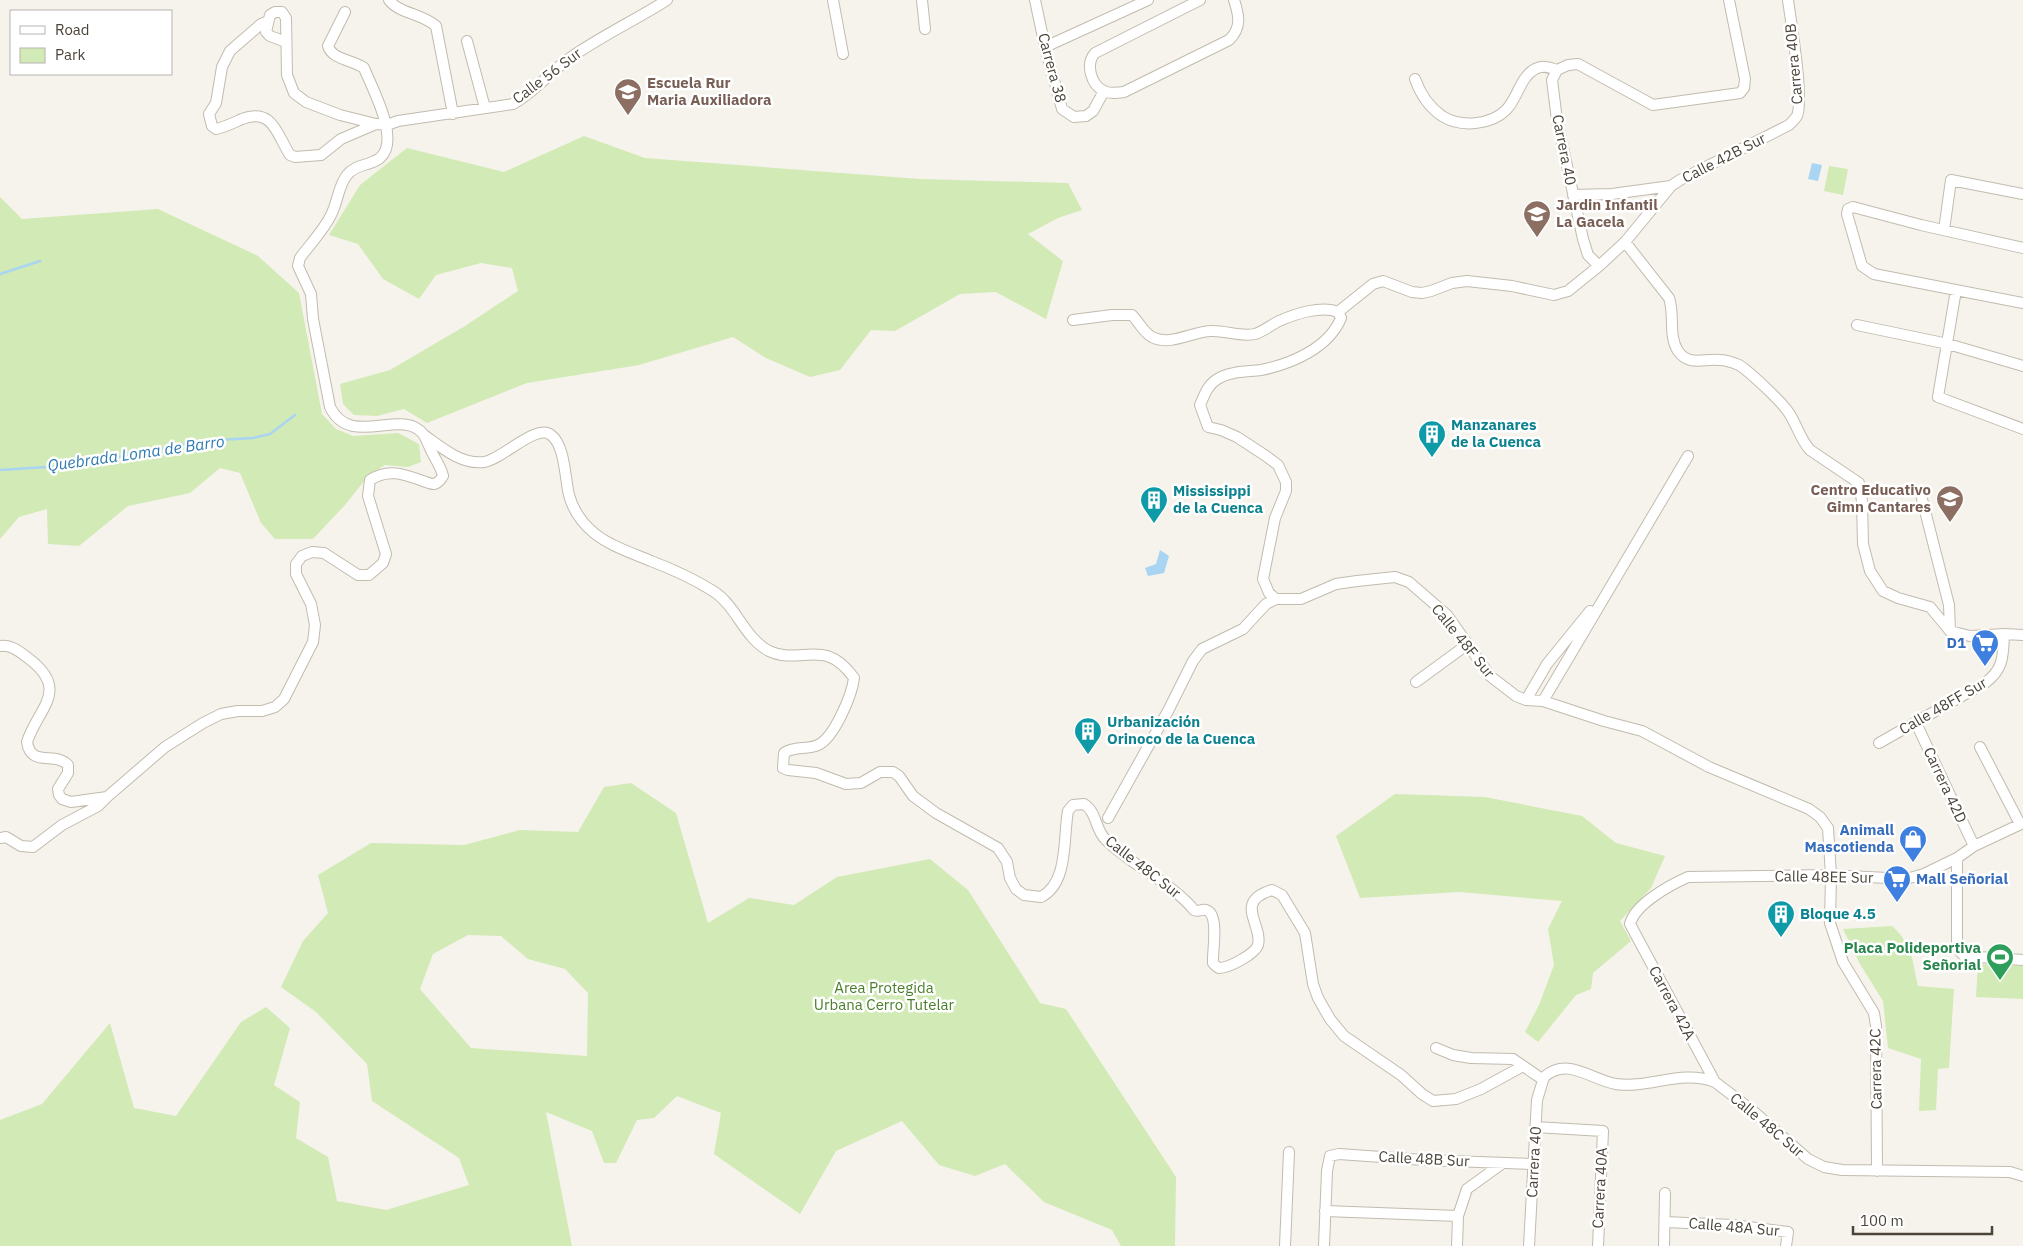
<svg xmlns="http://www.w3.org/2000/svg" width="2023" height="1246" viewBox="0 0 2023 1246" font-family="'IBM Plex Sans',sans-serif">
<rect width="100%" height="100%" fill="#f6f3ec"/>
<!-- green -->
<path fill="#d2eab5" fill-rule="evenodd" d="M584 136 645 158 920 179 1068 183 1082 210 1058 218 1028 234 1063 261 1046 319 996 292 960 294 895 331 871 330 840 370 810 377 766 358 733 337 639 365 527 383 427 423 404 409 377 416 354 415 343 404 340 384 390 370 465 326 518 291 512 268 481 263 436 275 419 299 383 279 358 244 329 235 360 185 407 148 504 172Z
M1829 166 1848 169 1843 195 1824 191Z
M0 197 22 219 158 209 258 256 299 293 322 414 336 429 353 436 398 433 419 444 421 462 408 467 385 465 369 475 345 505 313 539H275L261 523 240 473 220 468 190 493 128 506 79 546 48 544 47 509 19 517 0 539Z
M631 783 676 813 708 923 749 898 794 905 837 877 930 859 968 890 1040 1003 1066 1009 1176 1177 1175 1246H1121L1112 1230 1044 1202 1005 1164 975 1176 939 1165 902 1121 836 1151 800 1214 714 1154 721 1113 677 1096 654 1118 637 1120 616 1163H604L592 1131 546 1112 572 1246H0V1120L42 1104 110 1023 134 1108 176 1116 241 1022 266 1007 290 1028 274 1085 300 1102 296 1138 328 1157 337 1201 386 1210 469 1185 459 1158 372 1101 367 1064 316 1012 281 987 303 941 328 913 318 875 371 843 464 845 520 830 578 832 604 787ZM468 935 501 936 528 959 565 969 588 993 587 1056 471 1048 420 989 433 954Z
M1395 794 1485 797 1582 816 1616 843 1665 856 1651 888 1620 921 1631 941 1593 973 1591 989 1576 995 1538 1042 1525 1032 1539 1005 1554 965 1548 929 1562 901 1459 892 1360 898 1336 836Z
M1892 926C1913 945 1912 960 1918 986L1954 989 1949 1068 1938 1069 1936 1110 1919 1111 1921 1059 1888 1048 1883 1001 1860 964 1843 929Z
M1978 964 2023 966V999L1976 997Z"/>
<!-- water -->
<path fill="#a9d4f2" d="M1812 163 1822 165 1818 181 1808 179Z
M1160 550 1169 556 1164 573 1148 576 1145 568 1156 564Z"/>
<g fill="none" stroke-linecap="round" stroke-linejoin="round">
<!-- stream -->
<path stroke="#a9d4f2" stroke-width="2.5" d="M0 274 40 261
M0 470 77 465 202 441 253 438 270 434 295 415"/>
<!-- minor casing -->
<g stroke="#c2bbae" stroke-width="12">
<path id="minor" d="M389 0C398 13 423 14 436 26L453 114
M833 0 843 54
M922 0 925 29
M1035 0 1045 47 1062 109 1074 117 1086 116 1093 111 1104 91
M1200 0 1095 53C1085 64 1091 85 1104 91 1110 94 1117 93 1124 92L1229 40C1242 28 1239 15 1234 0
M268 21 261 24 230 51 222 67 216 103 209 114 212 126 216 129C225 127 233 123 242 119 273 107 277 135 290 155L295 157 321 155 341 139 376 124
M467 41 485 108
M286 42 270 36 266 32 270 15 275 12H282L286 18 287 75 294 93 306 102 340 115 376 124 387 125 398 121 513 104C533 93 549 74 567 60 599 37 634 21 667 0
M1045 47 1148 0
M1415 79C1420 93 1429 107 1442 116 1461 128 1491 125 1506 110 1518 98 1520 77 1535 69 1542 65 1549 67 1557 70
M1573 195 1612 194 1671 186
M1944 230 1951 180 2023 194
M1625 242 1669 298C1675 315 1668 336 1678 351 1689 367 1704 358 1720 360 1725 360 1734 363 1739 365 1750 372 1782 402 1789 413 1797 425 1800 439 1810 450L1859 483 1862 501 1863 544 1870 571 1883 591 1898 598 1930 607 1950 631 1970 636 2004 634 2023 635
M2023 248 1921 225 1853 207 1848 209 1847 214 1862 266 1874 274 2023 303
M1599 266 1588 255 1583 239 1557 120 1552 80 1557 70 1568 65 1578 64 1653 105 1740 93 1744 88 1745 79 1729 0
M1956 290 1938 397 2023 429
M1338 312 1373 284 1383 281 1412 292 1422 293 1431 291 1452 283 1467 281 1512 286 1554 295 1568 291 1599 266 1625 242 1671 186 1680 180 1789 125C1792 122 1795 119 1797 116 1804 99 1791 22 1788 0
M1073 320 1112 315H1132C1139 322 1143 332 1152 337 1171 347 1194 330 1213 331 1227 331 1241 337 1255 334 1264 331 1271 325 1279 321 1295 314 1322 305 1338 312L1341 318C1329 348 1291 364 1261 370 1246 372 1229 371 1216 380 1207 386 1204 396 1200 405L1208 427 1221 430 1237 437 1266 456 1278 465 1286 482V491L1275 518 1263 579 1269 593 1276 599H1301L1336 584 1357 581 1395 577 1409 582 1447 615 1490 676 1516 696 1526 700 1543 701 1604 721 1642 731 1709 767 1809 809 1820 817 1828 828 1831 875 1830 923 1843 962 1874 1013 1876 1026 1877 1171
M1857 325 1948 344 2023 366
M424 435C441 447 461 465 484 462 503 459 536 423 551 435 565 445 565 479 569 495 573 510 582 523 594 533 610 546 632 553 651 561 672 569 694 579 713 591 736 605 744 638 769 651 801 666 824 636 854 678 852 695 834 738 818 745 807 750 794 746 784 753L783 768 788 770 816 773 846 784 861 783 880 772H893L899 776 913 796 936 813 998 848 1007 862 1010 878 1016 889 1024 895 1041 897C1069 883 1063 837 1068 811L1073 805 1084 804C1097 812 1095 830 1106 840 1131 865 1172 883 1194 910 1199 912 1201 909 1206 910 1220 914 1212 952 1213 963 1215 965 1216 967 1219 968 1229 968 1255 954 1258 945 1263 924 1233 902 1272 890L1282 895 1305 933 1313 984 1318 998 1330 1019 1344 1036 1401 1075 1422 1094 1433 1101 1456 1099 1481 1089 1523 1066
M1922 499 1949 605 1950 631
M0 646C11 644 20 652 28 658 71 690 38 708 27 742 31 768 55 751 68 765V773L58 789 59 795 62 799 71 802 107 797 165 747 203 723 221 714 238 711H262L275 707 284 699 313 642 315 625 311 604 296 574V564L302 556 312 552 324 553 358 575H369L383 563 386 554 368 496 370 480C388 468 404 474 423 481 426 482 430 484 434 484 439 483 440 480 443 476 441 466 434 458 430 448 428 444 426 438 423 434 402 407 350 449 330 407L313 319 311 294 298 266 300 258C310 244 324 230 331 215 338 202 338 186 347 175 355 164 370 166 380 158 401 140 372 88 364 68 354 60 332 60 328 46L345 12
M1416 682 1468 644
M1526 700 1547 664 1590 611
M1543 701 1688 456
M1916 723 1974 846
M1879 743 1985 683C2004 669 2003 656 2004 634
M1980 747 2020 824
M1108 818 1168 711 1193 661 1202 649 1243 629 1266 604 1276 599
M0 838 6 837 21 846 33 847 62 825 98 806 107 797
M1957 858V948L1964 956 2023 960
M1436 1048 1453 1055 1471 1058 1513 1059 1542 1079
M1715 1082 1630 924C1635 904 1670 885 1688 877L1830 875 1906 879 1924 874 1957 858 1974 846 2023 823
M1535 1127 1603 1131 1598 1246
M1325 1211 1458 1216
M1665 1222 1733 1225 1788 1232 1786 1246
M1285 1246 1289 1152
M1324 1246 1327 1171 1330 1156 1339 1154 1424 1160 1533 1164
M1457 1246 1458 1216 1467 1189 1503 1163
M1529 1246 1537 1100 1544 1077C1568 1056 1591 1080 1616 1084 1649 1089 1682 1069 1715 1082L1753 1111 1808 1159 1824 1167 1842 1170 2010 1172 2023 1176
M1664 1246 1665 1193"/>
</g>
<!-- minor -->
<use href="#minor" stroke="#fff" stroke-width="10"/>
</g>
<!-- icons -->
<defs>
<g id="school-pin" transform="scale(1.4375)"><path d="M0 17L-7.5 6A9.5 9.5 0 1 1 7.5 6Z" fill="#8d6e63" stroke="#fff"/><path d="M0-5L7-2L0 1L-7-2ZM-4 1L0 2.5L4 1V4Q0 6-4 4Z" fill="#fff"/></g>
<g id="building-pin" transform="scale(1.4375)"><path d="M0 17L-7.5 6A9.5 9.5 0 1 1 7.5 6Z" fill="#0f9aa8" stroke="#fff"/><path d="M-4-6H4V6H1V3H-1V6H-4ZM-2.5-4.3h1.7v1.8h-1.7ZM.8-4.3h1.7v1.8H.8ZM-2.5-1h1.7V.8h-1.7ZM.8-1h1.7V.8H.8Z" fill="#fff"/></g>
<g id="supermarket-pin" transform="scale(1.4375)"><path d="M0 17L-7.5 6A9.5 9.5 0 1 1 7.5 6Z" fill="#3f7fe0" stroke="#fff"/><path d="M-6-5.5h2.5l.6 2H6L4.5 2H-2.5L-4.4-4H-6ZM-1.5 3.2a1.3 1.3 0 1 0 .1 0ZM3 3.2a1.3 1.3 0 1 0 .1 0Z" fill="#fff"/></g>
<g id="shop-pin" transform="scale(1.4375)"><path d="M0 17L-7.5 6A9.5 9.5 0 1 1 7.5 6Z" fill="#3f7fe0" stroke="#fff"/><path d="M-5-2.5h2.3a2.7 3.5 0 0 1 5.4 0H5L5.5 6h-11ZM-1.5-2.5h3a1.5 2.3 0 0 0-3 0Z" fill="#fff"/></g>
<g id="stadium-pin" transform="scale(1.4375)"><path d="M0 17L-7.5 6A9.5 9.5 0 1 1 7.5 6Z" fill="#2e9e5b" stroke="#fff"/><path d="M0-5a6.5 5 0 1 0 0 10a6.5 5 0 1 0 0-10ZM-3.5-1.8h7v3.6h-7Z" fill="#fff"/></g>
</defs>
<g fill-rule="evenodd">
<use href="#school-pin" x="628" y="92"/>
<use href="#school-pin" x="1537" y="214"/>
<use href="#building-pin" x="1432" y="434"/>
<use href="#school-pin" x="1950" y="499"/>
<use href="#building-pin" x="1154" y="500"/>
<use href="#supermarket-pin" x="1985" y="643"/>
<use href="#building-pin" x="1088" y="731"/>
<use href="#shop-pin" x="1913" y="839"/>
<use href="#supermarket-pin" x="1897" y="879"/>
<use href="#building-pin" x="1781" y="914"/>
<use href="#stadium-pin" x="2000" y="957"/>
</g>
<g text-anchor="middle" stroke-width="5" stroke-linejoin="round" paint-order="stroke">
<!-- street labels -->
<g font-size="15" fill="#4b4439" stroke="#fff">
<text transform="translate(1794 64) rotate(-95)" y="5">Carrera 40B</text>
<text transform="translate(1052 68) rotate(75)" y="5">Carrera 38</text>
<text transform="translate(547 76) rotate(-37)" y="5">Calle 56 Sur</text>
<text transform="translate(1564 150) rotate(79)" y="5">Carrera 40</text>
<text transform="translate(1724 158) rotate(-27)" y="5">Calle 42B Sur</text>
<text transform="translate(1463 641) rotate(51)" y="5">Calle 48F Sur</text>
<text transform="translate(1943 706) rotate(-30)" y="5">Calle 48FF Sur</text>
<text transform="translate(1945 785) rotate(65)" y="5">Carrera 42D</text>
<text transform="translate(1143 867) rotate(38)" y="5">Calle 48C Sur</text>
<text transform="translate(1824 877) rotate(1)" y="5">Calle 48EE Sur</text>
<text transform="translate(1672 1003) rotate(62)" y="5">Carrera 42A</text>
<text transform="translate(1876 1069) rotate(-91)" y="5">Carrera 42C</text>
<text transform="translate(1767 1125) rotate(40)" y="5">Calle 48C Sur</text>
<text transform="translate(1424 1159) rotate(3)" y="5">Calle 48B Sur</text>
<text transform="translate(1534 1162) rotate(-87)" y="5">Carrera 40</text>
<text transform="translate(1600 1188) rotate(-87)" y="5">Carrera 40A</text>
<text transform="translate(1734 1227) rotate(5)" y="5">Calle 48A Sur</text>
</g>
<!-- education labels -->
<g font-size="15" font-weight="bold" fill="#785e54" stroke="#fff" text-anchor="start">
<text x="647" y="88">Escuela Rur<tspan x="647" dy="17">Maria Auxiliadora</tspan></text>
<text x="1556" y="210">Jardin Infantil<tspan x="1556" dy="17">La Gacela</tspan></text>
<text x="1931" y="495" text-anchor="end">Centro Educativo<tspan x="1931" dy="17">Gimn Cantares</tspan></text>
</g>
<!-- culture labels -->
<g font-size="15" font-weight="bold" fill="#0d838f" stroke="#fff" text-anchor="start">
<text x="1451" y="430">Manzanares<tspan x="1451" dy="17">de la Cuenca</tspan></text>
<text x="1173" y="496">Mississippi<tspan x="1173" dy="17">de la Cuenca</tspan></text>
<text x="1107" y="727">Urbanización<tspan x="1107" dy="17">Orinoco de la Cuenca</tspan></text>
<text x="1800" y="919">Bloque 4.5</text>
</g>
<!-- shop labels -->
<g font-size="15" font-weight="bold" fill="#366cbe" stroke="#fff" text-anchor="end">
<text x="1966" y="648">D1</text>
<text x="1894" y="835">Animall<tspan x="1894" dy="17">Mascotienda</tspan></text>
<text x="1916" y="884" text-anchor="start">Mall Señorial</text>
</g>
<!-- leisure labels -->
<g font-size="15" font-weight="bold" fill="#27864d" stroke="#fff" text-anchor="end">
<text x="1981" y="953">Placa Polideportiva<tspan x="1981" dy="17">Señorial</tspan></text>
</g>
<!-- park labels -->
<g font-size="15" fill="#4a7f2a" stroke="#fff">
<text x="884" y="993">Area Protegida<tspan x="884" dy="17">Urbana Cerro Tutelar</tspan></text>
</g>
<!-- water labels -->
<g font-size="16" font-style="italic" fill="#2e7ab2" stroke="#fff">
<text transform="translate(136 453) rotate(-8)" y="6">Quebrada Loma de Barro</text>
</g>
</g>
<!-- legend -->
<rect x="10" y="10" width="162" height="65" fill="#ffffff" stroke="#b7b4b0"/>
<rect x="20" y="26" width="25" height="8" fill="#ffffff" stroke="#b7b4b0"/>
<text x="55" y="35" font-size="15" fill="#4b4439">Road</text>
<rect x="20" y="48" width="25" height="15" fill="#d2eab5" stroke="#b7b4b0"/>
<text x="55" y="60" font-size="15" fill="#4b4439">Park</text>
<!-- scale -->
<path d="M1853 1226v8h139v-8" fill="none" stroke="#4b4439" stroke-width="2.5"/>
<text x="1860" y="1226" font-size="15" fill="#4b4439" stroke="#ffffff" stroke-width="4" paint-order="stroke">100 m</text>
</svg>
